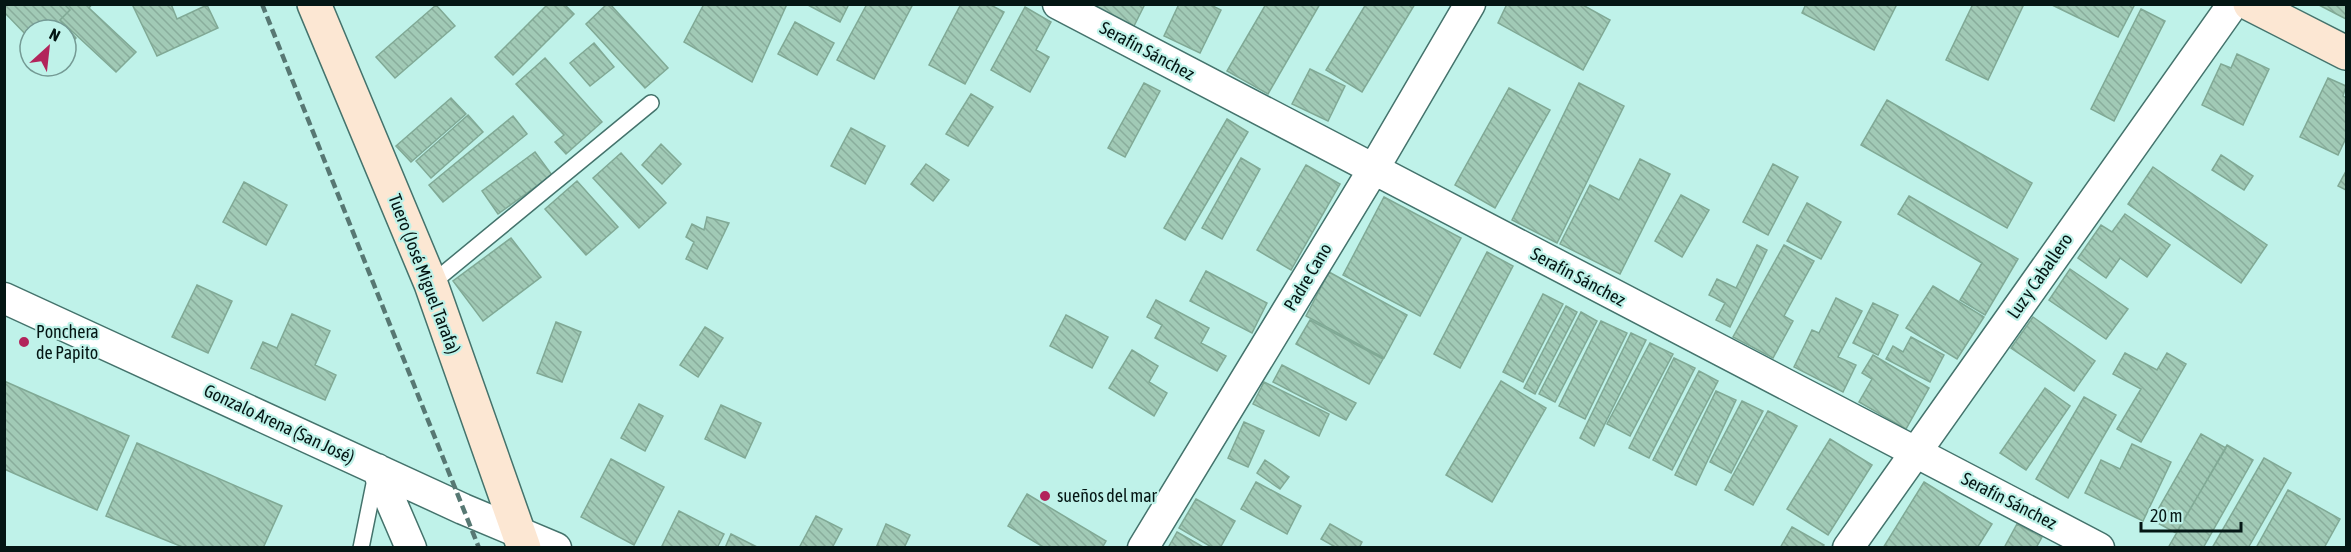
<svg xmlns="http://www.w3.org/2000/svg" width="2351" height="552" viewBox="0 0 2351 552" font-family="'Asap Condensed',sans-serif">
<defs>
<pattern id="building-back-hatch" width="6" height="6" patternUnits="userSpaceOnUse" patternTransform="scale(1.5)"><rect width="6" height="6" fill="#a1cab6"/><path d="M-1 5l2 2M0 0l6 6M5-1l2 2" fill="none" stroke="#89ad9c"/></pattern>
</defs>
<rect width="100%" height="100%" fill="#bff2e9"/>
<!-- building -->
<path fill="url(#building-back-hatch)" stroke="#80a995" stroke-width="1.5" d="M4 4H64L70 10 60 20 76 38 66 48V30H30V39L4 12Z
M64 4H92L89 8 136 52 116 72 60 20 70 10Z
M132 4H171L177 19 207 5 218 28 157 56Z
M548 4H564L574 14 513 75 495 57Z
M607 4H610L668 68 645 88 586 24Z
M704 4H787L752 82 684 42Z
M806 4H849L840 22Z
M867 4H913L874 79 837 60Z
M961 4H989L1004 12 965 84 929 65Z
M1095 4H1145L1132 30 1093 9Z
M1179 4H1209L1221 10 1200 53 1164 36Z
M1266 4H1320L1268 94 1227 71Z
M1366 4H1415L1362 92 1326 70Z
M1507 4H1581L1610 20 1583 70 1498 23Z
M1806 4H1897L1874 50 1802 13Z
M1973 4H2024L1988 80 1946 60Z
M2050 4H2135L2118 37Z
M2317 4H2346V19Z
M436 5 455 26 395 78 376 57Z
M1025 7 1051 22 1036 50 1049 57 1030 92 991 70Z
M2141 9 2165 21 2114 121 2091 109Z
M795 22 834 43 817 75 778 54Z
M594 43 614 67 590 86 570 63Z
M2237 54 2269 69 2243 125 2202 105 2221 64 2231 68Z
M545 58 602 122 566 154 555 142 564 135 516 84Z
M1310 69 1345 86 1328 121 1292 104Z
M2328 78 2346 86 2343 96 2346 98V138L2338 155 2300 137Z
M1144 83 1160 91 1125 157 1108 148Z
M1579 83 1624 106 1557 243 1512 220Z
M1509 88 1550 110 1495 208 1455 185Z
M971 94 993 107 968 146 946 134Z
M451 98 466 114 411 162 396 146Z
M1887 100 2032 183 2007 228 1861 145Z
M468 115 483 132 431 178 416 161Z
M513 116 527 134 443 202 429 185Z
M1227 119 1248 132 1185 240 1164 228Z
M851 128 885 146 865 184 831 166Z
M661 144 681 164 662 184 642 165Z
M535 152 552 175 498 214 482 191Z
M621 153 666 203 639 228 593 178Z
M2221 155 2253 176 2244 190 2212 170Z
M1241 158 1260 169 1222 239 1202 228Z
M1640 159 1670 174 1620 274 1560 244 1590 185 1619 200Z
M926 164 949 180 933 201 911 184Z
M1773 164 1798 177 1768 235 1743 222Z
M1306 165 1340 184 1291 270 1257 250Z
M2153 167 2267 245 2241 283 2128 204Z
M2346 171V190L2338 186Z
M577 181 618 227 586 255 545 209Z
M244 182 287 205 266 245 223 222Z
M1681 195 1709 210 1682 257 1655 241Z
M1909 196 2018 259 1985 315 1960 300 1982 263 1898 214Z
M1384 197 1461 238 1420 316 1343 275Z
M1807 203 1841 222 1821 259 1787 241Z
M2125 214 2170 245 2147 277 2120 258 2106 278 2078 258 2101 225 2112 232Z
M707 217 729 223 707 269 686 259 694 242 686 237 692 224 704 230Z
M511 238 541 277 483 321 453 281Z
M1757 245 1767 250 1730 327 1716 320 1725 303 1709 295 1717 279 1736 288Z
M1784 245 1814 261 1784 316 1793 321 1773 358 1733 337Z
M1487 252 1513 266 1460 368 1434 354Z
M2070 269 2128 309 2106 339 2049 300Z
M1206 271 1267 303 1252 333 1190 301Z
M1329 272 1407 315 1384 358 1306 316Z
M197 285 232 301 208 353 172 337Z
M1933 286 1984 317 1957 359 1906 328Z
M1543 294 1563 304 1523 382 1503 372Z
M1836 298 1862 311 1838 357 1856 365 1843 392 1794 367 1812 330 1819 333Z
M1156 300 1209 328 1201 343 1226 356 1217 371 1155 338 1162 325 1147 317Z
M1873 303 1898 315 1878 355 1853 343Z
M1566 306 1577 312 1535 394 1524 388Z
M1581 312 1597 321 1555 402 1539 394Z
M292 314 330 331 315 365 336 375 325 400 251 368 263 342 277 348Z
M1066 315 1108 337 1092 368 1050 346Z
M2033 317 2095 361 2074 391 2011 348Z
M1310 320 1383 359 1369 384 1296 344Z
M1601 321 1627 333 1585 419 1559 406Z
M556 322 581 332 562 382 537 373Z
M705 327 723 338 698 377 680 365Z
M1631 333 1646 340 1594 446 1580 438Z
M1911 337 1944 355 1930 382 1886 359 1893 346 1903 352Z
M1650 343 1673 354 1630 436 1607 424Z
M1132 350 1158 366 1149 382 1167 393 1154 416 1109 388Z
M2125 353 2157 370 2167 353 2186 364 2141 442 2117 429 2141 389 2113 374Z
M1873 355 1929 388 1906 429 1859 402 1872 379 1862 373Z
M1674 358 1695 368 1649 458 1629 448Z
M1282 365 1356 403 1346 420 1273 382Z
M1699 371 1718 381 1672 470 1653 460Z
M4 381 129 436 97 510 4 469Z
M1501 381 1546 408 1492 502 1446 475Z
M1264 382 1329 414 1319 436 1253 404Z
M2045 388 2070 406 2026 470 2000 453Z
M1716 391 1736 400 1696 485 1675 475Z
M2084 397 2116 415 2068 498 2036 479Z
M1742 401 1763 411 1731 473 1710 462Z
M639 404 663 416 645 451 621 438Z
M721 405 761 423 745 458 705 439Z
M1768 411 1797 426 1753 505 1725 490Z
M1244 422 1264 431 1248 467 1228 458Z
M2201 434 2226 448 2176 533 2152 520Z
M1830 439 1872 465 1828 535 1787 509Z
M137 443 282 506 263 548H185L106 516Z
M2132 444 2171 462 2143 521 2085 493 2101 460 2120 469Z
M2227 445 2253 460 2203 548H2168Z
M2264 458 2291 473 2248 548H2212Z
M611 459 664 487 634 545 581 517Z
M1265 460 1289 477 1280 489 1257 473Z
M1256 482 1301 506 1287 534 1241 509Z
M1924 482 1992 524 1977 548H1883Z
M2288 490 2340 519 2324 548H2256Z
M1027 494 1106 541 1102 548H1045L1008 526Z
M1196 499 1235 521 1220 548H1213L1179 528Z
M679 511 724 534 717 548H661Z
M816 516 842 529 832 548H799Z
M886 524 910 535 904 548H876Z
M1330 524 1362 542 1359 548H1337L1321 539Z
M2017 524 2042 537 2036 548H2004Z
M1792 527 1824 545 1822 548H1780Z
M1177 532 1205 548H1168Z
M731 534 759 548H725Z"/>
<g fill="none" stroke-linecap="round" stroke-linejoin="round">
<!-- service casing -->
<g stroke="#44736c" stroke-width="18">
<path id="service" d="M431 284 651 103
M361 548 376 474"/>
</g>
<!-- minor casing -->
<g stroke="#44736c" stroke-width="33">
<path id="minor" d="M1058 4 2099 548
M4 298 463 509 556 548
M377 469 411 548
M1143 548 1373 170 1470 4
M1848 548 2233 4"/>
</g>
<!-- secondary casing -->
<g stroke="#44736c" stroke-width="36">
<path id="secondary" d="M314 4 431 284 524 548
M2250 4 2346 53"/>
</g>
<!-- service -->
<use href="#service" stroke="#fff" stroke-width="15"/>
<!-- minor -->
<use href="#minor" stroke="#fff" stroke-width="30"/>
<!-- secondary -->
<use href="#secondary" stroke="#fce7d3" stroke-width="33"/>
<!-- rail -->
<path stroke="#577873" stroke-width="4.5" stroke-dasharray="9 4.5" stroke-linecap="butt" d="M262 4 479 548"/>
</g>
<!-- markers -->
<g fill="#b2245b" stroke="#bff2e9" stroke-width="2">
<circle cx="24" cy="342" r="6"/>
<circle cx="1045" cy="496" r="6"/>
</g>
<g text-anchor="middle" stroke-width="4.5" stroke-linejoin="round" paint-order="stroke">
<!-- street labels -->
<g font-size="18" fill="#041614" stroke="#bff2e9">
<text transform="translate(1147 51) rotate(28)" y="6">Serafín Sánchez</text>
<text transform="translate(424 274) rotate(69)" y="6">Tuero (José Miguel Tarafa)</text>
<text transform="translate(2040 276) rotate(-55)" y="6">Luz y Caballero</text>
<text transform="translate(1308 277) rotate(-59)" y="6">Padre Cano</text>
<text transform="translate(1578 277) rotate(28)" y="6">Serafín Sánchez</text>
<text transform="translate(279 424) rotate(25)" y="6">Gonzalo Arena (San José)</text>
<text transform="translate(2009 501) rotate(27)" y="6">Serafín Sánchez</text>
</g>
<!-- poi labels -->
<g font-size="18" fill="#041614" stroke="#bff2e9" text-anchor="start">
<text x="36" y="338">Ponchera<tspan x="36" dy="21">de Papito</tspan></text>
<text x="1057" y="502">sueños del mar</text>
</g>
</g>
<!-- border -->
<rect width="2351" height="552" fill="none" stroke="#041614" stroke-width="12"/>
<!-- north arrow -->
<g transform="translate(48 48) rotate(27)"><circle r="28" fill="#bff2e9" stroke="#749a94" stroke-width="1.5"/>
<path d="M0-4.5L10 22L0 15L-10 22Z" fill="#b2245b"/>
<text y="-9" font-size="16" font-weight="bold" text-anchor="middle" fill="#041614">N</text>
</g>
<!-- scale -->
<path d="M2141 522v9h100v-9" fill="none" stroke="#041614" stroke-width="3"/>
<text x="2150" y="522" font-size="18" fill="#041614" stroke="#bff2e9" stroke-width="4.5" paint-order="stroke">20 m</text>
</svg>
